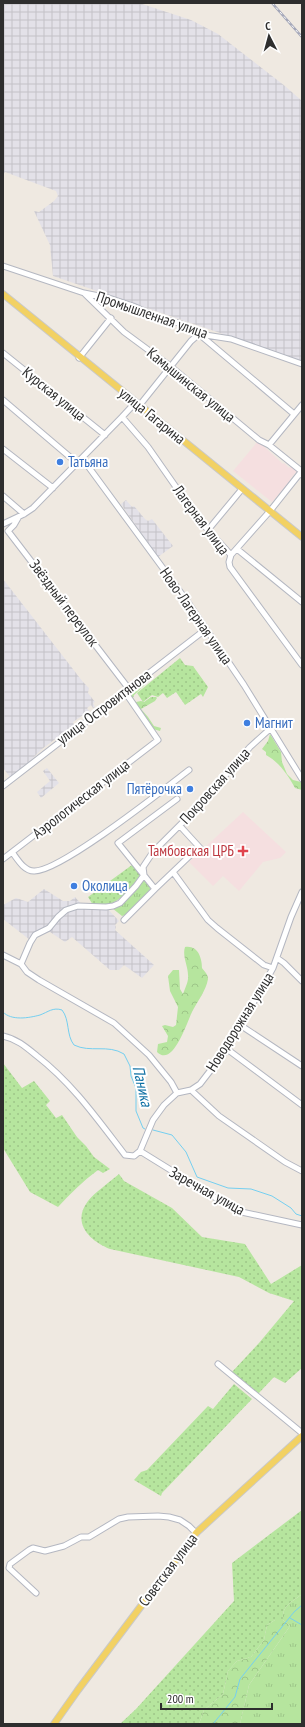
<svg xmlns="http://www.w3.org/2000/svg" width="305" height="1727" viewBox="0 0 305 1727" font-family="'PT Sans Narrow',sans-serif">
<defs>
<pattern id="industrial-grid" width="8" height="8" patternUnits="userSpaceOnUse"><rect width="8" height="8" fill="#e3e1e8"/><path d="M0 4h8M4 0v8" fill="none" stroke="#c3c1c7"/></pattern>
<pattern id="grass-tufts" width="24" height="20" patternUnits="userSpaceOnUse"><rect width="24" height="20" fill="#b6e59e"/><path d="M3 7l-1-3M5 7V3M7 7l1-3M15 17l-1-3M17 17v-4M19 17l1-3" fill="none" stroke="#9dc588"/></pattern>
<pattern id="forest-crowns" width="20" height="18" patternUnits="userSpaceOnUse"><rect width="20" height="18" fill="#b6e59e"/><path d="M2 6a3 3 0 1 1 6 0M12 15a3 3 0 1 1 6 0" fill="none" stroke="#9dc588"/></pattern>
<pattern id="garden-dots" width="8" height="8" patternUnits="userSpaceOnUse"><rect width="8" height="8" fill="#b6e59e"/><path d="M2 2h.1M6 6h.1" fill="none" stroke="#9dc588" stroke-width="1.8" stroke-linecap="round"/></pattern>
</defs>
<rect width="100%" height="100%" fill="#efe9e1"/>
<!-- industrial -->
<path fill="url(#industrial-grid)" d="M3 3H139L191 20 218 34 285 86 302 101V361L53 276 50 245 34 211 39 212 54 201 58 196 56 191 5 172 3 175Z
M126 500 132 507 134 506 145 519 148 521 152 519 173 546 158 557 121 504Z
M3 579 83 682 89 688 88 693 95 702 93 703 95 707 93 708 91 705 87 708 89 711 73 722 74 725 42 749 25 766 10 777 3 768Z
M47 768 59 783 41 798 37 792 50 781 43 771Z
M44 889 63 901H70L75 897 84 907 107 908 119 921 115 925 116 927 115 930 154 965 142 978 124 965 119 970H110L72 937 65 942 50 932 39 933 30 940 3 919V905L16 898 28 902Z"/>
<!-- medical -->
<path fill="#f5dfe0" d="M258 441 283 464 284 463 289 468 291 466 297 471 290 479 291 480 272 502 233 471Z
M243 812 286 852 280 858 263 862 239 891 223 876 213 886 189 862Z"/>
<!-- grass -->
<path fill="url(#grass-tufts)" d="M144 879 150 887V891L125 915 122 916 112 908Z
M302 1594V1724H240L249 1685 290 1626 283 1620C282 1605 291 1603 302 1594Z"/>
<!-- forest -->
<path fill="url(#forest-crowns)" d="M147 680 149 681 134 695 133 698 136 702 141 701 144 702 151 697H156L157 698 155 701 141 709 148 717 154 726 161 728 160 731 153 729 130 695V694Z
M270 734 281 752 282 762 287 774 293 780 301 782 302 790 295 788C288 775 279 762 266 755V752L262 749 268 741Z
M185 947C198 945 202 958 202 968 204 971 208 974 208 979 206 991 197 1002 192 1012 187 1022 173 1068 157 1052L158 1044 167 1042 168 1036 162 1026 165 1025 173 1027 176 1025 178 1007 170 991 168 976 173 970H179L180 989 183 994C185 988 189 981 188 975 188 966 182 956 185 947Z
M275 1620H283L290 1626 249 1685 240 1724H199L204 1710 223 1694 228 1671 237 1661 251 1657 264 1640 267 1625Z"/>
<!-- garden -->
<path fill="url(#garden-dots)" d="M180 658 185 665 193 666 208 687 203 697 201 694 185 705 176 692 167 698 163 693 158 697 152 695 143 702 137 693Z
M132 865 140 875C130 891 114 910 93 905L88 897Z
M3 1063 22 1088 34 1081 50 1101 46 1105 56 1118 62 1115 77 1137 86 1146 94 1157 110 1169 103 1173 98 1170C83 1181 70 1194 58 1207L30 1192 3 1148Z
M119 1174 124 1181 172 1208 202 1237 245 1244 271 1284 302 1265V1368L285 1383 274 1377 258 1394 232 1372 259 1343 294 1301 269 1293 239 1277 110 1249C90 1241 71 1223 88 1201 96 1191 109 1183 119 1174Z
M234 1384 252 1399 162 1493 161 1496 134 1480 141 1472 147 1470 208 1406 213 1409Z
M302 1510V1594C291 1603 282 1605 283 1620H275L267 1625 264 1640 251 1657 237 1661 228 1671 223 1694 204 1710 199 1724H120L136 1709 234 1601 232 1563Z"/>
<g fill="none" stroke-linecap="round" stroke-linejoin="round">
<!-- stream -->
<path stroke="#75cff0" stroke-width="1" d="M3 1012C11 1021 29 1018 40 1015 48 1012 53 1007 62 1010 70 1020 66 1035 74 1045 90 1053 108 1044 124 1054L130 1066 131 1076 136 1088V1111L143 1128 145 1129
M153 1130 172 1135 186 1152 197 1177 228 1188 251 1189 272 1196 291 1208 296 1214 302 1216
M290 1618 302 1625
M213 1724 235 1697 240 1679 294 1612 302 1605"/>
<!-- minor casing -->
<g stroke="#b4b7c1" stroke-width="7">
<path id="minor" d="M3 266 84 293 109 298 133 306 158 317 185 325 199 334 231 339 302 364
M85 294 124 332 170 366 259 440 269 445 300 470 302 475
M3 353 105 435
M79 358 111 318
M3 400 77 463
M139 406 191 341 199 334 294 414
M122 417 148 447 199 520 231 555 229 562 230 567 302 665
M269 445 302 405
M3 449 53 488
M82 458 187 601 244 685 302 779
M3 496 24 514
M18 518 14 525 8 531 129 689
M3 524 24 514 33 508 122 417 135 403
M208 530 242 489
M237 549 302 602
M231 555 270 511 301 472
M3 786 206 629
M180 826 202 850
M12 852C18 860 24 871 34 871 60 872 163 790 189 770
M3 859 158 740 125 692
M173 872 208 920 217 928 264 965 273 968
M155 889 199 847
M124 920 155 889 118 843 177 799
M3 955 21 964
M277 958 284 963 302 981
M240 1025 302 1066
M3 1036C17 1039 26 1047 37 1056 73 1084 98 1120 125 1155L134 1156 140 1151 153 1120 164 1105 177 1093 191 1090 200 1084 227 1049 273 968 291 917 302 892
M227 1049 302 1105
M191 1090 219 1116 285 1162 302 1171
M177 1093 171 1082 149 1055 114 1023 39 980 27 972 21 964 30 943 35 935 49 928 58 917 66 910 78 906 106 907 113 906 120 903 136 886 144 875 143 867 153 852 197 808 250 747 271 728
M140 1151 237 1211 302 1225
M218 1364 302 1433
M36 1593 9 1568 10 1564 29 1550 33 1548 45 1551 64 1546 81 1537H89L119 1519 128 1517 158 1516 169 1517 180 1520 189 1526 196 1533"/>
</g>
<!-- major casing -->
<g stroke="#c9c9c9" stroke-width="8">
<path id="major" d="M3 294 302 537
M54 1724 78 1690 196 1533 302 1436"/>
</g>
<!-- minor -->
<use href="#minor" stroke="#fff" stroke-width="5"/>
<!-- major -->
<use href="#major" stroke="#f2d163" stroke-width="6"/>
<!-- rail casing -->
<g stroke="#a3a6b8" stroke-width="2.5">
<path id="rail" d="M272 3 302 37"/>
</g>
<!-- rail -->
<use href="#rail" stroke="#fff" stroke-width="1" stroke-dasharray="3" stroke-linecap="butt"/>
</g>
<!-- markers -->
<g fill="#3f7fe0" stroke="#fff" stroke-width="1.5">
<circle cx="60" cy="462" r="4"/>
<circle cx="247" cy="723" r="4"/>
<circle cx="190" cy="789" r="4"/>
<circle cx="74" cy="886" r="4"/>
</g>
<path fill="#e0444e" stroke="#fff" stroke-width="1.5" d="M241 845h4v4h4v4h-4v4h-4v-4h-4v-4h4z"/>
<g text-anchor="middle" stroke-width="4" stroke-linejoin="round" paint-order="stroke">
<!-- street labels -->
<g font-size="15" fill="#2e2e2e" stroke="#fff">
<text transform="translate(152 315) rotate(19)" y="5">Промышленная улица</text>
<text transform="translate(191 385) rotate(39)" y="5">Камышинская улица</text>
<text transform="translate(54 394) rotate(39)" y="5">Курская улица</text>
<text transform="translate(152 416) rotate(39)" y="5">улица Гагарина</text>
<text transform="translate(201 520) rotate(53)" y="5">Лагерная улица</text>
<text transform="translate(64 603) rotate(53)" y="5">Звёздный переулок</text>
<text transform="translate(196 616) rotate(55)" y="5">Ново-Лагерная улица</text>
<text transform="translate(104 707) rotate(-37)" y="5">улица Островитянова</text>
<text transform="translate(215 786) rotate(-48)" y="5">Покровская улица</text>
<text transform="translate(81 799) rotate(-38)" y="5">Аэрологическая улица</text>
<text transform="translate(240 1022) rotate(-58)" y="5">Новодорожная улица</text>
<text transform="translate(207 1191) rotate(29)" y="5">Заречная улица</text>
<text transform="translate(168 1570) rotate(-53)" y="5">Советская улица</text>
</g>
<!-- shop labels -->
<g font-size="15" fill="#366cbe" stroke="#fff" text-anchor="start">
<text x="68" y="467">Татьяна</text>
<text x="255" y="728">Магнит</text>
<text x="182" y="794" text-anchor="end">Пятёрочка</text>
<text x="82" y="891">Околица</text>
</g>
<!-- health labels -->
<g font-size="15" fill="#be3a42" stroke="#fff" text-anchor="end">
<text x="234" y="856">Тамбовская ЦРБ</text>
</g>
<!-- water labels -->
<g font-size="16" font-style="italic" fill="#0d6fa3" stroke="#fff">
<text transform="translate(143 1086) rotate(77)" y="6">Паника</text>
</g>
</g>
<!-- border -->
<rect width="305" height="1727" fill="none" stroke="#2e2e2e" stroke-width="8"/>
<!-- north arrow -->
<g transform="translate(269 36) rotate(354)" stroke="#ffffff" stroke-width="3" paint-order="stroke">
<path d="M0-3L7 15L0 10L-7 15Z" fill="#2e2e2e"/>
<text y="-6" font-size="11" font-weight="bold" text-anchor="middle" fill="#2e2e2e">С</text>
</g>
<!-- scale -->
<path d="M161 1703v6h111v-6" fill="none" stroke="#2e2e2e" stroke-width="2"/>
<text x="167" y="1703" font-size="12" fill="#2e2e2e" stroke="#ffffff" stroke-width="3" paint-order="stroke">200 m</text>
</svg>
